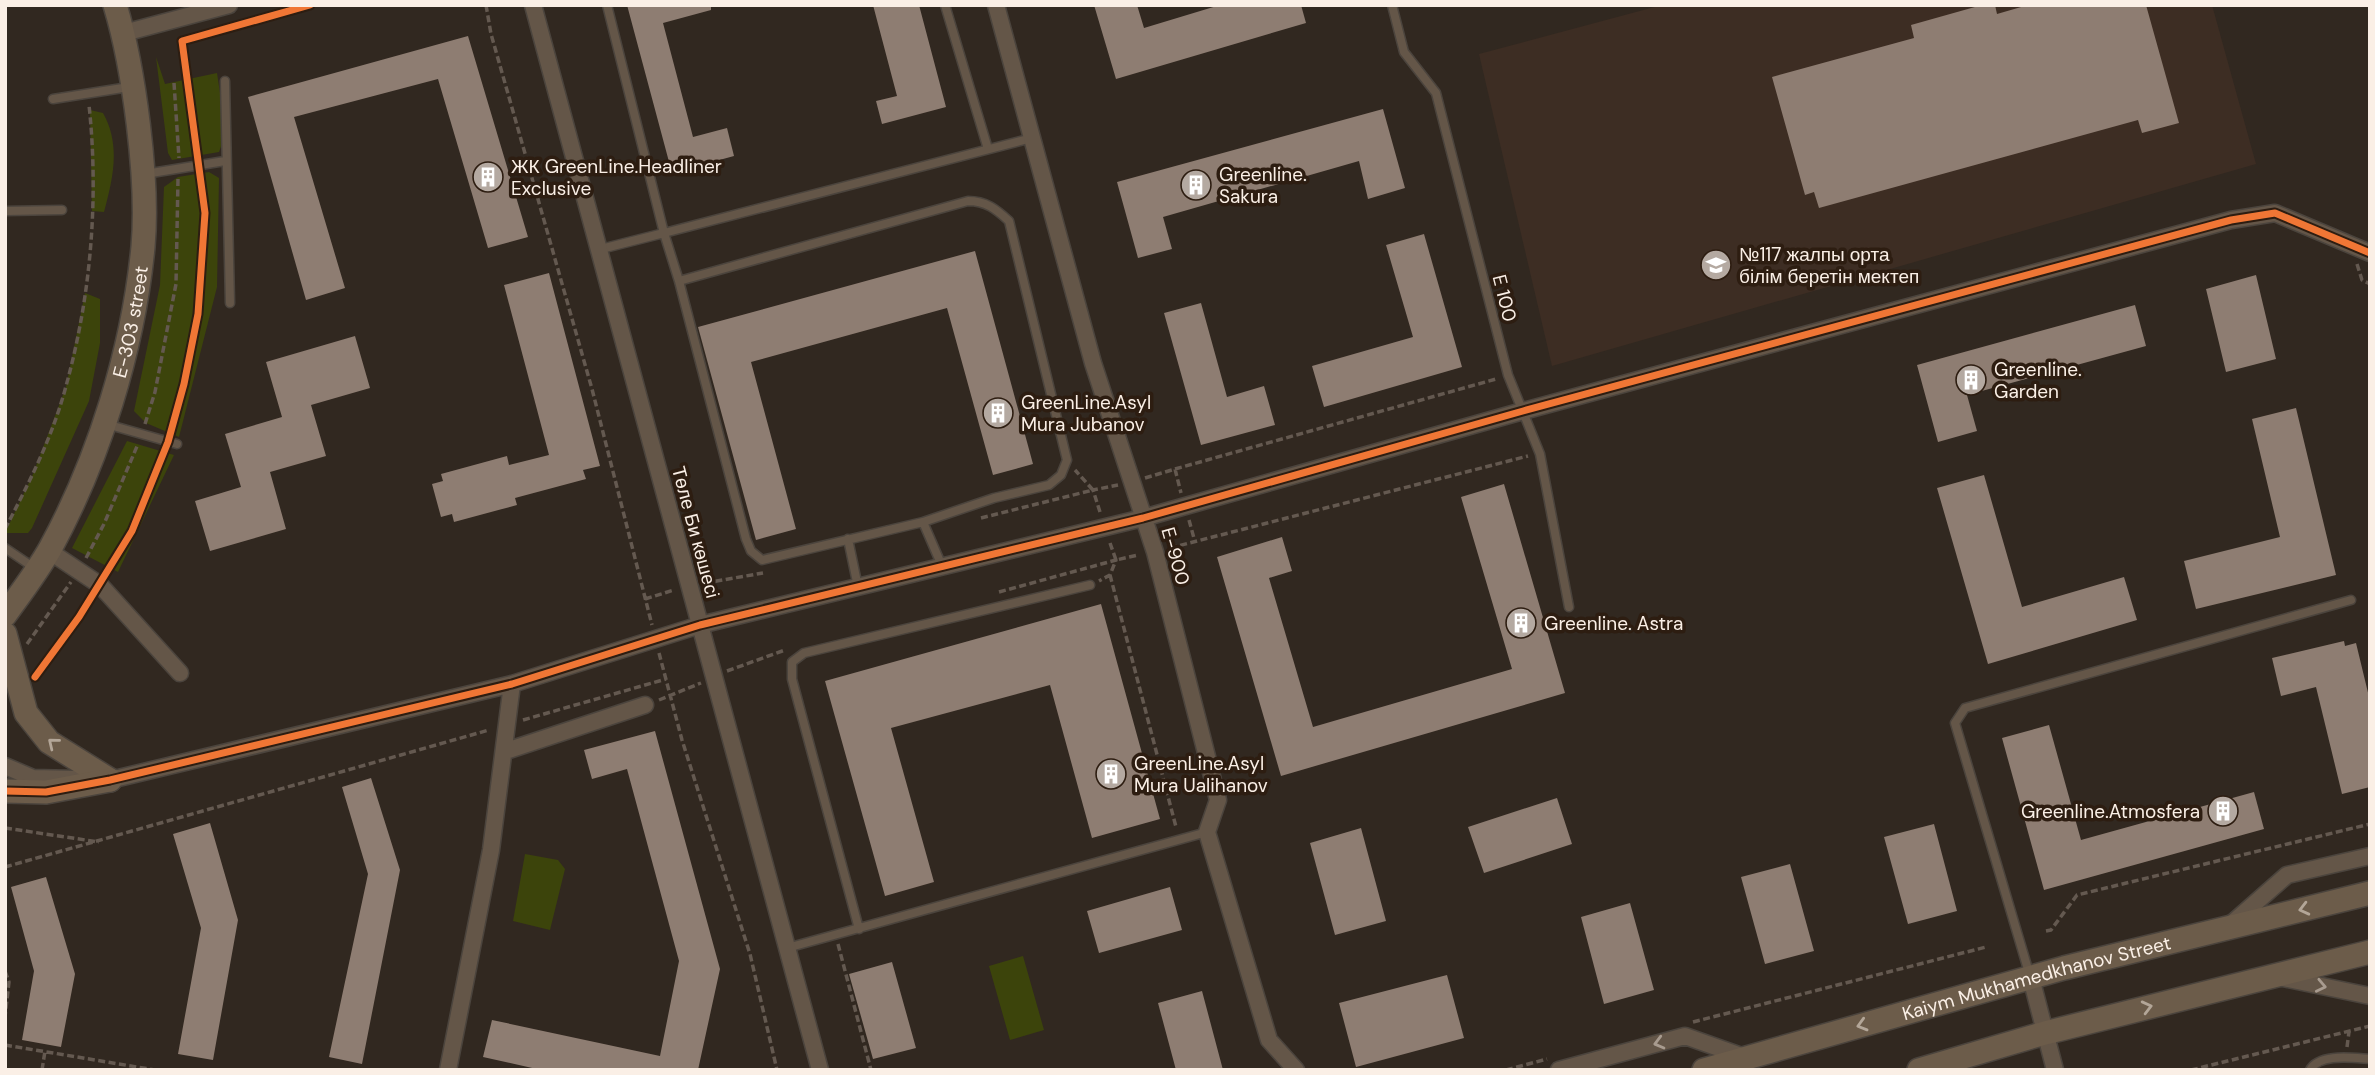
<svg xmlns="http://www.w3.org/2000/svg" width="2375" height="1075" viewBox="0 0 2375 1075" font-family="'DM Sans',sans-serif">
<rect width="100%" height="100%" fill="#312820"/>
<!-- education -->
<path fill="#3d2d23" d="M1662 5H2212L2256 164 1552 366 1479 54Z"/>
<!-- grass -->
<path fill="#3c440b" d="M156 57 165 84 217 73 226 133 219 152 172 160 168 153Z
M90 110 103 113C121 145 113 178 104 212L92 211Z
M209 172 219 178 217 287 179 437 146 423 134 411 160 285 164 187 178 177Z
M85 293 100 299V343L89 401 32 528 28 533H5L33 474 66 387Z
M127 441 174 455 118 572 72 548Z
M525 854 558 860 565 869 550 930 513 921Z
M1023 956 1044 1030 1010 1040 989 966Z"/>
<!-- building -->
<path fill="#8e7d72" d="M627 5H711V10L663 23 693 137 727 128 734 156 672 173Z
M873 5H919L946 107 882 124 876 101 897 96Z
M1094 5H1137L1144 28 1220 5H1301L1306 23 1116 79Z
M1982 5H1995L1997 14 2028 5H2146L2179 123 2142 133 2138 120 1819 208 1814 192 1805 195 1772 77 1914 38 1911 25Z
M468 36 528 237 488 248 438 79 294 117 345 288 306 300 248 97Z
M1383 109 1405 188 1368 199 1359 161 1163 217 1172 249 1138 258 1117 182Z
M1424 234 1462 367 1324 407 1312 366 1413 337 1386 245Z
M975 251 1033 464 993 475 947 308 751 362 796 529 756 540 698 327Z
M549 273 600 466 583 470 586 479 515 498 517 505 454 522 452 514 441 517 432 484 443 481 441 474 507 456 509 465 549 455 504 285Z
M2256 275 2276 359 2226 372 2206 289Z
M1201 303 1227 397 1264 386 1275 425 1201 445 1164 313Z
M2135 305 2146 346 1967 395 1977 431 1938 442 1917 365Z
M355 336 370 388 311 405 326 456 270 472 286 529 210 551 195 501 241 487 225 434 282 417 266 362Z
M2296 408 2336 575 2196 609 2184 561 2280 537 2252 419Z
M1984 475 2022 607 2124 577 2137 620 1988 664 1937 488Z
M1504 484 1565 693 1281 776 1217 557 1282 537 1292 571 1269 578 1313 727 1512 669 1461 497Z
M1101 604 1160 819 1092 838 1050 685 891 728 934 882 885 896 825 681Z
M2344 641 2345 646 2356 643 2370 701V787L2342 794 2316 687 2281 696 2272 658Z
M2049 725 2081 840 2254 792 2264 829 2044 890 2002 738Z
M655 731 720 969 698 1070H541L483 1057 492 1020 660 1056 679 961 627 769 592 779 584 750Z
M371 778 400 870 362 1064 329 1057 368 874 342 787Z
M1557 798 1572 844 1484 873 1468 827Z
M210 823 238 920 213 1060 178 1054 201 928 173 834Z
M1934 824 1957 911 1908 924 1884 837Z
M1361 828 1386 921 1335 935 1310 843Z
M1790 864 1814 951 1765 964 1741 877Z
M46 877 75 974 61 1047 22 1040 34 971 11 887Z
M1170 887 1182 930 1099 953 1087 911Z
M1630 903 1654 990 1604 1004 1581 917Z
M892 962 916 1048 873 1059 849 974Z
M1447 975 1464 1038 1356 1067 1339 1003Z
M1202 991 1223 1070H1176L1158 1003Z"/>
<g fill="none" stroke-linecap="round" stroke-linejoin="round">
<!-- lane casing -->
<g stroke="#4b443d" stroke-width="11">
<path id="lane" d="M607 5 664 233 1032 138
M945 5 988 149
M1392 5 1404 52 1436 93 1508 375 1540 454 1569 607
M225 81 230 303
M53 99 129 87
M145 174 225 161
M968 201C986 201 996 209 1009 221L1067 460 1061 475 1049 485 994 498 923 522 762 560 751 551 746 539 679 281Z
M5 211 62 210
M597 250 664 233 679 281
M106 424 177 444
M923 522 942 566
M848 539 858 587
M5 548 36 569
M859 929 792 679V662L804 653 1090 585
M787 948 1207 832
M2030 976 1955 723 1965 708 2351 600
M2310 1070C2319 1053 2353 1058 2370 1059"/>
</g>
<!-- street casing -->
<g stroke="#4b443d" stroke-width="19">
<path id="street" d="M533 5 820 1070
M996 5 1093 363 1155 552 1218 800 1207 832 1269 1040 1296 1070
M124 33 229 5
M49 551 100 585 180 673
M506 751 645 705
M5 766 33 778 77 779
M100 780H110L512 684 700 625 1143 518 1523 411 2231 220 2275 213 2370 253
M2229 926 2287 875 2370 856
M2278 977 2370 996
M2031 978 2055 1070
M448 1070 491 850 512 684
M1559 1070 1685 1036 1747 1058"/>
</g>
<!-- secondary casing -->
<g stroke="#4b443d" stroke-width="26">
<g id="secondary">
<path id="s1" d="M5 615C20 594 37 572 50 549 99 459 133 350 143 247 149 181 134 68 115 5"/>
<path d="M5 634 26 713 49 742 110 780"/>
<path d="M5 791 46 792 110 780"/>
<path id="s2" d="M1704 1070 2064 968 2370 893"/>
<path d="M1919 1070 2045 1033 2370 952"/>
</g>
</g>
<!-- path -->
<path stroke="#645950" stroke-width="3.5" stroke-dasharray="7 3.5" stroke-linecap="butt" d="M486 5 491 34 592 389 652 625
M174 83 179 158
M2357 264 2362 280 2370 284
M145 424 155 392 176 284 178 179
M1175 469 1496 379
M1145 478 1175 469 1181 493
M1100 512 1093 490 1118 485
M981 518 1093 490 1075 470
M1189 520 1195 542
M5 529C29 483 53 436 66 386 91 296 99 198 89 105
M1110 543 1116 560 1138 555
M1170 548 1528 456
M86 558 104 524 138 444
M1110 575 1176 827
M705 583 763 573
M999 592 1116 560 1110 575 1099 581
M645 599 674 590
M27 644 71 582
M659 653 682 740 750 954 777 1070
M727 671 785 650
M659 700 701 683
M523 720 666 679
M5 828 99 842
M5 867 489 730
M2046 931 2051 930 2077 895 2370 824
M838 944 871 1070
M5 971 9 982 5 1017
M1693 1022 1986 947
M5 1045 155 1070
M2347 1047 2349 1032
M42 1070 45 1051
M1506 1070 1547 1059
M2191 1070 2370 1026"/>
<!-- lane -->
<use href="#lane" stroke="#645648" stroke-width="8"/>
<!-- street -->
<use href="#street" stroke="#645648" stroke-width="16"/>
<!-- secondary -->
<use href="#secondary" stroke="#6c5c4a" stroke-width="23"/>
<!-- cycleway casing -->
<g stroke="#2d1d11" stroke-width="11">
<path id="cycleway" d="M35 677 79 617 132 531 168 442 184 384 198 314 205 213 182 41 310 5
M5 791 46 792 110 780 512 684 700 625 1143 518 1523 411 2231 220 2275 213 2370 253"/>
</g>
<!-- cycleway -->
<use href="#cycleway" stroke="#f07635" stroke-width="7"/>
</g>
<!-- one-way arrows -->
<defs><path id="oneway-chevron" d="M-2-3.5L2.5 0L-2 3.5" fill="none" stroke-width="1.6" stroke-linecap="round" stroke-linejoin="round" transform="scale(1.75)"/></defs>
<g stroke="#b3a698">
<use href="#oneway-chevron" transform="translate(53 743) rotate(-141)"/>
<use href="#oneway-chevron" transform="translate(2304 909) rotate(166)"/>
<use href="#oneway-chevron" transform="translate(2147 1007) rotate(-14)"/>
<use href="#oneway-chevron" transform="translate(1862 1025) rotate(164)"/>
</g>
<g stroke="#a89b8f">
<use href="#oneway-chevron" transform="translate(2321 986) rotate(12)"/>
<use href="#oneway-chevron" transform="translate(1659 1043) rotate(165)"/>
</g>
<!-- icons -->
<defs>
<g id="building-disc" transform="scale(1.575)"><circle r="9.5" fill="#b4a9a1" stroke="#2d1d11"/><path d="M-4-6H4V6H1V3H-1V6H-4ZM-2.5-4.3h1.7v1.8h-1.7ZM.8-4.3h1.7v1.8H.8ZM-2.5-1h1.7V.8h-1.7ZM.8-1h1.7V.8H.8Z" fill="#fff"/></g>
<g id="school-disc" transform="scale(1.575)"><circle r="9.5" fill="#b4a9a1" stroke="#2d1d11"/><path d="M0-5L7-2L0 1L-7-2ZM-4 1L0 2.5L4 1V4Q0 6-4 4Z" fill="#fff"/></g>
</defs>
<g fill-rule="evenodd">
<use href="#building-disc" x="488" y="177"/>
<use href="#building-disc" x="1196" y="185"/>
<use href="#school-disc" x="1716" y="265"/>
<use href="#building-disc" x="1971" y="380"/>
<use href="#building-disc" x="998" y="413"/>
<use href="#building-disc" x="1521" y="623"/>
<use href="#building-disc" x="1111" y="774"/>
<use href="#building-disc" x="2223" y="811"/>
</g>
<g text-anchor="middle" stroke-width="7" stroke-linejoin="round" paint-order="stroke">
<!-- poi labels -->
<g font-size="19" fill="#faefe6" stroke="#2d1d11" text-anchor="start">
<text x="511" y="173">ЖК GreenLine.Headliner<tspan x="511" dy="22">Exclusive</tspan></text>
<text x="1219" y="181">Greenline.<tspan x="1219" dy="22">Sakura</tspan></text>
<text x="1739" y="261">№117 жалпы орта<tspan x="1739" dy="22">білім беретін мектеп</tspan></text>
<text x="1994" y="376">Greenline.<tspan x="1994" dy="22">Garden</tspan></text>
<text x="1021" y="409">GreenLine.Asyl<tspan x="1021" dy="22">Mura Jubanov</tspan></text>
<text x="1544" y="630">Greenline. Astra</text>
<text x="1134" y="770">GreenLine.Asyl<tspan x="1134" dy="22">Mura Ualihanov</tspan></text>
<text x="2200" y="818" text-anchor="end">Greenline.Atmosfera</text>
</g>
<!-- street labels -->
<g font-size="19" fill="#faefe6" stroke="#2d1d11">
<text transform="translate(1505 298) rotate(76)" y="7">E 100</text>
<text dy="7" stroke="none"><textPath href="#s1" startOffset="322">E-303 street</textPath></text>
<text transform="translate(696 532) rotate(75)" y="7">Төле Би көшесі</text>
<text transform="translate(1176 556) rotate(74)" y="7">E-900</text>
<text dy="7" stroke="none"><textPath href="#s2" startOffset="345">Kaiym Mukhamedkhanov Street</textPath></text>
</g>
</g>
<!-- border -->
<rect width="2375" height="1075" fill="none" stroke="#faefe6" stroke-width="14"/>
</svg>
